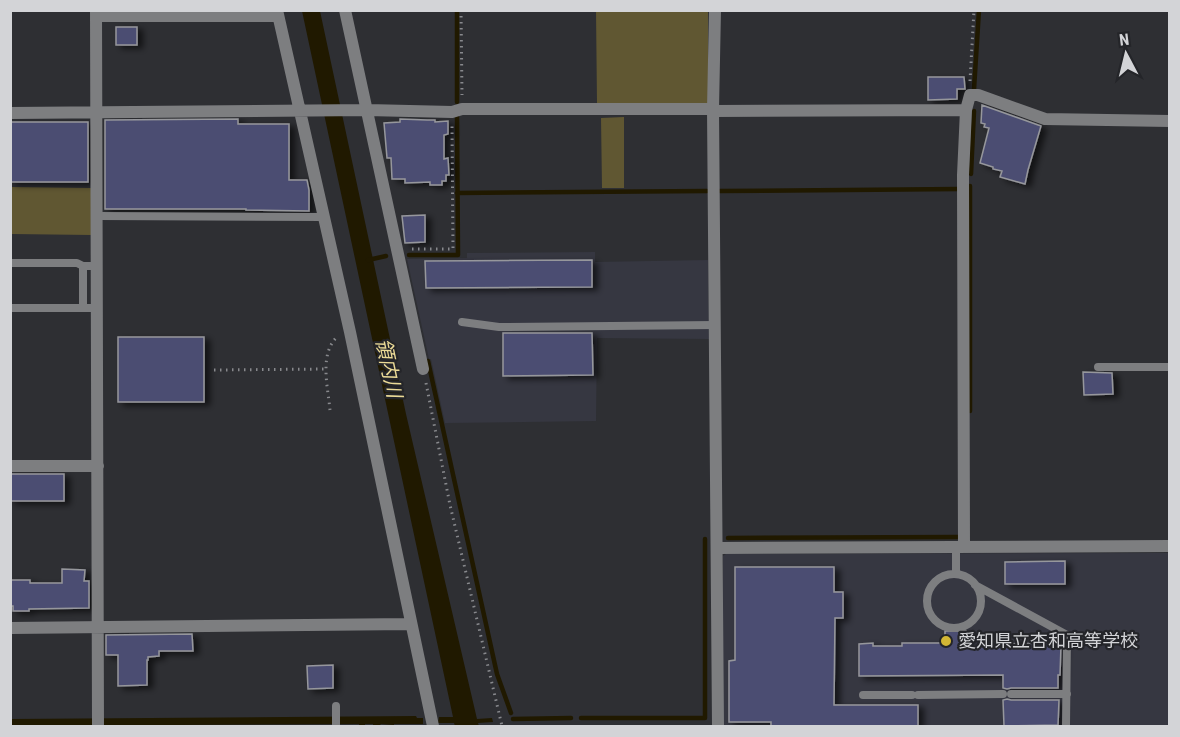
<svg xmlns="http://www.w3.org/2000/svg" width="1180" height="737" viewBox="0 0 1180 737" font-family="'Roboto Condensed','Noto Sans JP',sans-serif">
<defs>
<filter id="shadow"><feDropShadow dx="5.5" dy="3" stdDeviation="3" flood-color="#0009"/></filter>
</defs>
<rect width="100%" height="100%" fill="#2e2f33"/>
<!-- built -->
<path fill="#363741" d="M595 252V262L708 260 709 339 597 338 596 421 445 423 431 359H429L407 259 467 258V253Z
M1169 553V726H723V556L726 554Z"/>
<!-- green -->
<path fill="#605732" d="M596 11H708V103H597Z
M624 117V188H602L601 118Z
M11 187 91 188V235L11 234Z"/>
<!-- water -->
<path fill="#201900" d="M302 11H320L406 414 477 719 492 718 493 722 478 723 479 726H455L454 723H438L439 717H453Z
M416 716 417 718H423V724H394V725L381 724 380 725 373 726V724H365V726H359V724L11 726 10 719Z"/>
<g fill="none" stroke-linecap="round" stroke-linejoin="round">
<!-- stream -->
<path stroke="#201900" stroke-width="4.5" d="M457 10V102
M974 89 979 10
M971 174 974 111
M720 191 959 189
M457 193 707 191
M409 255H458L457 117
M368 260 386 256
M428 361 497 674 511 713
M970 411V186
M728 538 958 537
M581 718H705V539
M513 719 571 718"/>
</g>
<!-- building -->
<path fill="#4c4e72" stroke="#96979c" stroke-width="1.5" filter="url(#shadow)" d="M116 27H137V45H116Z
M928 77H964L965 89H957V99L928 100Z
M982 105 1041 126 1028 170 1025 184 1000 177 1002 171 993 169V167L980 163 989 128 984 127 985 124 981 123Z
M238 119V124H289V180H307L309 190V211L246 210V209H105V120Z
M400 119 427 120H435V122L448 121V134L444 135V159L448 158 449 175H446V181H442V185H430V182L405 183V179H392L391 158H387L384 123 400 122Z
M10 122H88V182H10Z
M425 215V242L405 243 402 216Z
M592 260V287L426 288 425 261Z
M503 333H592L593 375 503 376Z
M118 337H204V402H118Z
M1083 372 1112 373 1113 394 1084 395Z
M10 474H64V501H10Z
M1065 561V584H1005V562Z
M735 567H834V592H843V618H835L834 705H918V726H771V722H729V661L735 660Z
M62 569 85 570 84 581H89V608L29 609V611H13V606H10V580H30V583H62Z
M945 631H966V646H1001V644L1059 643V645H1061L1060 675H1058V688H1011L1007 689 1003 688V675L859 676V644L873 643V646H902V643H945Z
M192 634 193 651H159V656L148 657V660H147V685L118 686V655H106V635Z
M333 665V688L308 689 307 666Z
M1007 699 1011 700H1059L1058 725 1004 726 1003 700Z"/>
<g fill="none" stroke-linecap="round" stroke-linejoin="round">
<!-- path -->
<path stroke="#88898d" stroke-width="3" stroke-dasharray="1.5 4.5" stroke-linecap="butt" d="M461 10 462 95
M970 81 974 10
M412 249H453L452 126
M214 370 326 369
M426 383 450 505 502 726
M330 410C328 388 319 354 337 337"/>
<!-- lane -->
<path stroke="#7d7e80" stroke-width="8" d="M98 216 324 217
M10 263H77L83 266H98
M10 308H98
M83 308V266
M462 322 499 327 715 325
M1098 367H1170
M956 574V547
M927 601a27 27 0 1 1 54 0a27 27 0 1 1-54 0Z
M975 585 1067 635 1066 726
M1011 694H1067
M863 695H912
M918 695 1003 694
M336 706V726"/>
<!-- street -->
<path stroke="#7d7e80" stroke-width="12" d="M96 10 98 726
M277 10 350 332 433 726
M345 10 423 369
M715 10 713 109 718 726
M97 16H278
M713 111 966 110 970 95H978L1045 119 1170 121
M10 113 367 110 452 112 462 109H713
M10 466H98
M964 547 963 175 966 110
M717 548 1170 546
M10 628 411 624"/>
</g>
<!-- markers -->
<circle fill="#d3b635" stroke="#242529" stroke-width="2" cx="946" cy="641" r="6"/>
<g text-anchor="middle" stroke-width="4.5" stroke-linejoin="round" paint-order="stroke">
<!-- poi labels -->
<g font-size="18" fill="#d3d4d7" stroke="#242529" text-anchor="start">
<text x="958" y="647">愛知県立杏和高等学校</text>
</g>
<!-- water labels -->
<g font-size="20" font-style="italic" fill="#ebda96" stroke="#242529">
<text transform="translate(389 368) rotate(78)" y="7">領内川</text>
</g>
</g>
<!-- border -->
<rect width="1180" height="737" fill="none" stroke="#d3d4d7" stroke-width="24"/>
<!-- north arrow -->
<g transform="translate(1126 54) rotate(353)" stroke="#242529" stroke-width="4.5" paint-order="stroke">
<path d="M0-4.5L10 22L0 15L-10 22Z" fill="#d3d4d7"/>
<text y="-9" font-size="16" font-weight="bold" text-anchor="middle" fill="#d3d4d7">N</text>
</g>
</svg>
